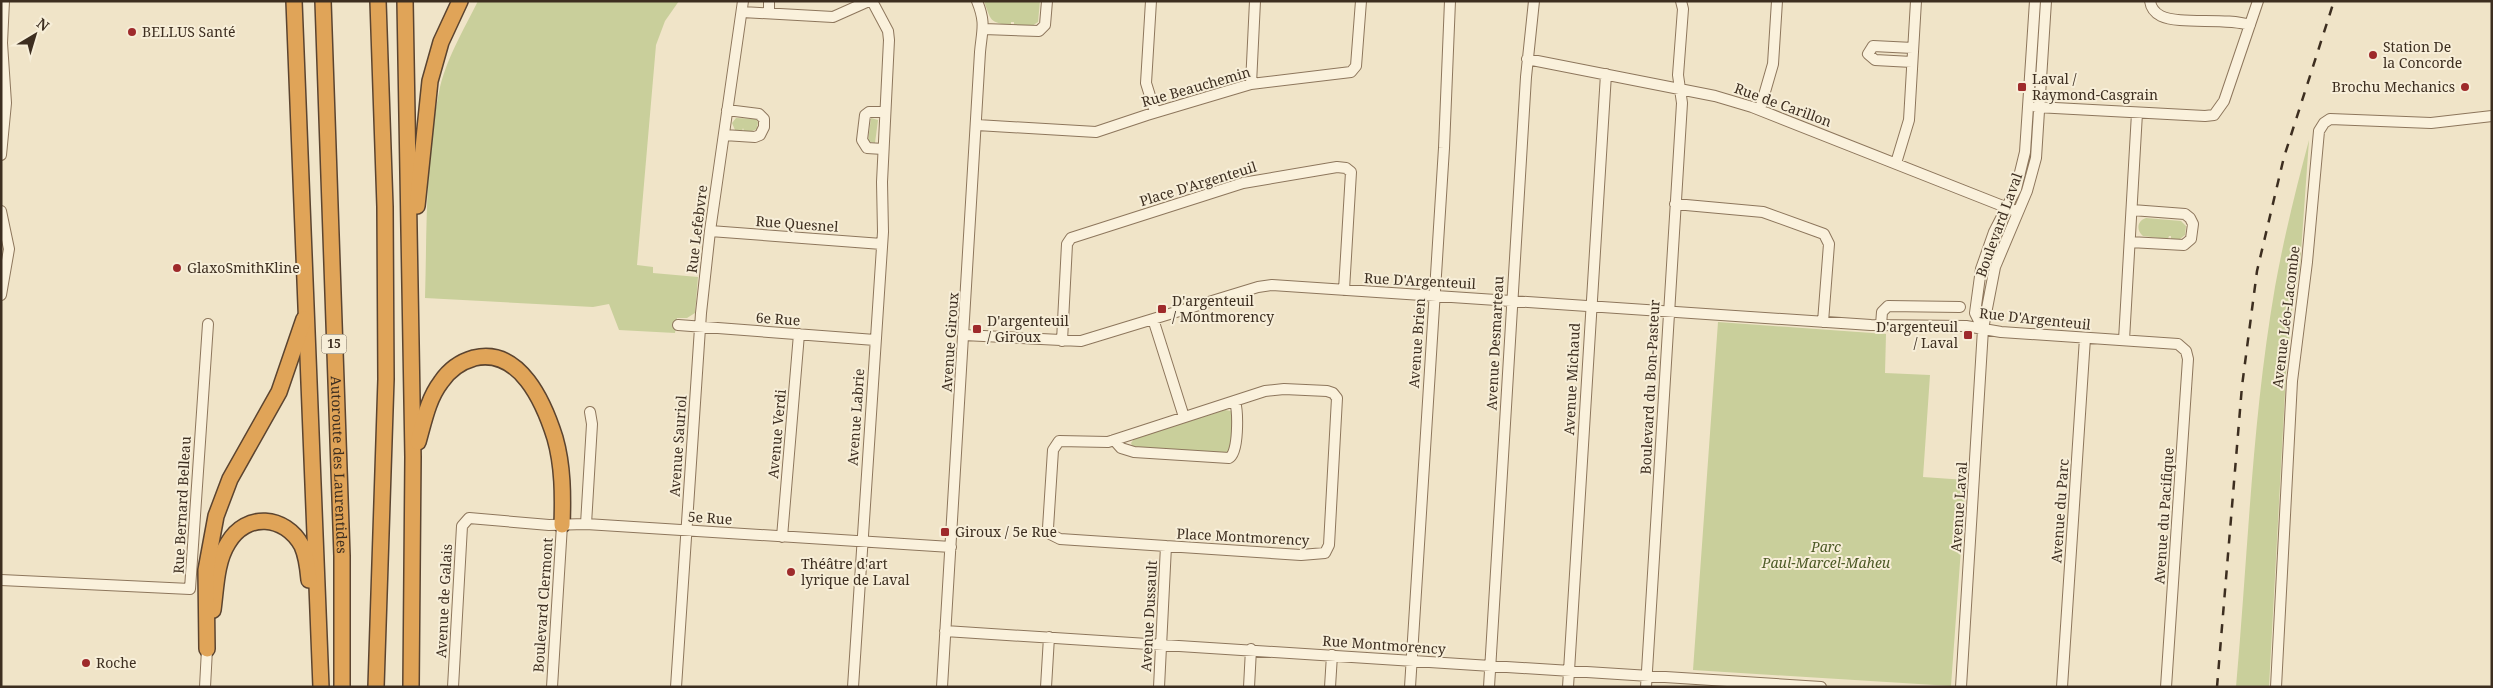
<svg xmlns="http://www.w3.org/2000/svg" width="2493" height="688" viewBox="0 0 2493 688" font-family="'Noto Serif',serif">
<rect width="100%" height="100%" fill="#f0e4c8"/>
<!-- green -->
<path fill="#c9cf9b" d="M478 1H679L665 21 656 45 637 265 653 267V273L698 277 695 313 687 318H677L675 333 619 330 609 304 593 307 425 298C427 230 425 159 439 92 445 61 464 29 478 1Z
M984 1H1040L1038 22 1032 26 1014 25V22H1011V25C989 23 991 20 984 1Z
M736 118 756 119 758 122 757 129 752 131H744L743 128 742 131 735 130 732 123Z
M871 118 878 120 875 143 868 141Z
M2309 140 2300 266 2292 311 2286 374 2269 687H2236C2248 554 2252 419 2275 287 2284 237 2296 189 2309 140Z
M2146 218 2181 221 2186 226 2185 235 2180 239H2171V236H2169L2168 239 2143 236C2136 230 2137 221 2146 218Z
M1718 322 1886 334 1885 373 1930 375 1923 477 1966 480 1951 686 1693 670Z
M1225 410 1231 411 1233 415 1231 450 1228 453 1135 448 1132 446 1131 443 1134 439Z"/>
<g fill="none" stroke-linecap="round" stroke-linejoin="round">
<!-- minor casing -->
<g stroke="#8d765c" stroke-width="12">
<path id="minor" d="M1151 1 1146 83 1155 112
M2150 1C2151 8 2155 13 2161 16 2180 25 2225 17 2250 25
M742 12 833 17 869 1
M769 13V1
M984 29 1039 31 1045 25 1047 1
M1527 59 1715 96 1752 107 2018 212
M1912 62 1875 60 1868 54 1873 46 1913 48
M1251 84 1255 1
M2036 107 2205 116 2214 115 2224 101 2258 1
M1760 109 1773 64 1777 1
M977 125 1096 132 1147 115 1251 84 1351 72 1356 66 1361 1
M724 135 755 137 760 135 764 127V119L759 114 727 110
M883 149 867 148 862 140 865 115 869 112H885
M1 155 6 103 2 43 4 1
M1896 163 1909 120 1916 1
M1675 204 1763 212 1824 234 1829 244 1823 322
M1 211 9 249 1 295
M710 231 882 244
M2130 242 2184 245 2191 239 2193 224 2190 218 2185 214 2132 210
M1153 319 1184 417
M678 325 875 340
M1881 325 1882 312 1888 306 1960 307
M1983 329 1975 313 1981 269 1994 232 2016 189 2025 152 2035 1
M964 335 1081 341 1258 287 1272 285 1871 325 1966 326 2001 332 2178 344 2186 351 2188 359 2166 687
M2124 340 2137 113
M1062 341 1067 244 1071 238 1243 183 1337 167 1346 168 1351 172 1344 290
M1284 389 1327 391 1333 393 1337 398 1329 545 1325 553 1301 555 1060 539 1050 534 1048 528 1053 450 1059 441 1108 442 1265 391Z
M1114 440 1121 448 1134 452 1229 458C1239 453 1238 412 1235 401
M586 524 592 424 590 412
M782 537 799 334
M1 580 190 589 208 324
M945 631 1821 687
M205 687 207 649
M453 687 462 526 469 518 549 525 586 524 951 547
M552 687 562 525
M676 687 701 313 710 231 743 1
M853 687 883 232 882 182 889 40 888 31 872 1
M942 687 980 52C982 30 986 23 977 1
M1046 687 1049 637
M1159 687 1166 546
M1249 687 1251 649
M1330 687 1332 655
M1410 687 1444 148 1450 1
M1489 687 1526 77 1534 1
M1568 687 1606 74
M1646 687 1682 103 1678 75 1683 9 1681 1
M1961 687 1983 329 1995 267 2027 191 2036 158 2046 1
M2062 687 2085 338
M2276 687 2292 381 2307 262 2319 131 2324 123 2330 119 2431 123 2492 116"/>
</g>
<!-- highway casing -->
<g stroke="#5b4430" stroke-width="18">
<g id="highway">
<path d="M294 1 321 687"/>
<path id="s1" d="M323 1 342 556V687"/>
<path d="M405 1 413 457 411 687"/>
<path d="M417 206 430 81 441 42 460 1"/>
<path d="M418 442C424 421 428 399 441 382 449 370 460 362 474 358 520 347 544 403 555 438 563 466 563 496 562 525"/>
<path d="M213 610C216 588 216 562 228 543 246 512 285 515 302 546 307 557 308 569 309 580"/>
<path d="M207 649 206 570 216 516 230 479 279 392 304 319"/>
<path d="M376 687 386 379 385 207 378 1"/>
</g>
</g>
<!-- minor -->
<use href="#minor" stroke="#faf1dc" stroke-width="10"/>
<!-- highway -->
<use href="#highway" stroke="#e0a458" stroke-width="15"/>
<!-- rail -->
<path stroke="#3d2e20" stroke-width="2.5" stroke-dasharray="9 9" stroke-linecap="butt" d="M2217 687 2242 386 2257 271 2284 157 2334 1"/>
</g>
<!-- markers -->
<g fill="#9e2a2b" stroke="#f7eed8" stroke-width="2">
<circle cx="132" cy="32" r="5"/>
<circle cx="2373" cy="55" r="5"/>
<rect x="2017" y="82" width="10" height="10" rx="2.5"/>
<circle cx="2465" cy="87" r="5"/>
<circle cx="177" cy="268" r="5"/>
<rect x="1157" y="304" width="10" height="10" rx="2.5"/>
<rect x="972" y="324" width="10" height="10" rx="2.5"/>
<rect x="1963" y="330" width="10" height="10" rx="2.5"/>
<rect x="940" y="527" width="10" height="10" rx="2.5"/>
<circle cx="791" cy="572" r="5"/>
<circle cx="86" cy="663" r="5"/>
</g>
<g text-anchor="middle" stroke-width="4" stroke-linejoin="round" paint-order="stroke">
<!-- shield labels -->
<rect fill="#f7eed8" stroke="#756857" stroke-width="1" x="321.5" y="334.5" width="25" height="19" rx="4"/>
<g font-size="12" font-weight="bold" fill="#3d2e20">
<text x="334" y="348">15</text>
</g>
<!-- poi labels -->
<g font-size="14" fill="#3d2e20" stroke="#f7eed8" text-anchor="start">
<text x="142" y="37">BELLUS Santé</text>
<text x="2383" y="52">Station De<tspan x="2383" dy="16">la Concorde</tspan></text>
<text x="2032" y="84">Laval /<tspan x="2032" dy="16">Raymond-Casgrain</tspan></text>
<text x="2455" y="92" text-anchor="end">Brochu Mechanics</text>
<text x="187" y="273">GlaxoSmithKline</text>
<text x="1172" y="306">D'argenteuil<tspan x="1172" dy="16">/ Montmorency</tspan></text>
<text x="987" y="326">D'argenteuil<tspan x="987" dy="16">/ Giroux</tspan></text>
<text x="1958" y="332" text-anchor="end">D'argenteuil<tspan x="1958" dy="16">/ Laval</tspan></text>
<text x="955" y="537">Giroux / 5e Rue</text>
<text x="801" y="569">Théâtre d'art<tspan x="801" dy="16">lyrique de Laval</tspan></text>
<text x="96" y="668">Roche</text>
</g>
<!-- street labels -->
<g font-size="14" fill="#3d2e20" stroke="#f7eed8">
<text transform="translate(1196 87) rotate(-16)" y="5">Rue Beauchemin</text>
<text transform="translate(1783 105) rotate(20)" y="5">Rue de Carillon</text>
<text transform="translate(1198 184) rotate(-17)" y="5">Place D'Argenteuil</text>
<text transform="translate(797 224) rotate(4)" y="5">Rue Quesnel</text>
<text transform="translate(1999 225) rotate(-70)" y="5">Boulevard Laval</text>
<text transform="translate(697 229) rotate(-83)" y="5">Rue Lefebvre</text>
<text transform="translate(1420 281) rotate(3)" y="5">Rue D'Argenteuil</text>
<text transform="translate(2286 317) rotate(-83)" y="5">Avenue Léo-Lacombe</text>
<text transform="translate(778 319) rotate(4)" y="5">6e Rue</text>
<text transform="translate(2035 319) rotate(6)" y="5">Rue D'Argenteuil</text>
<text transform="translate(950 342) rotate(-86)" y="5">Avenue Giroux</text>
<text transform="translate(1417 343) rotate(-86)" y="5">Avenue Brien</text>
<text transform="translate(1495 343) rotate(-87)" y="5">Avenue Desmarteau</text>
<text transform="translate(1572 379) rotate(-87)" y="5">Avenue Michaud</text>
<text transform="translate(1650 387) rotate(-87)" y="5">Boulevard du Bon-Pasteur</text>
<text transform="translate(856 417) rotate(-86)" y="5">Avenue Labrie</text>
<text transform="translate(777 434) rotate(-85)" y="5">Avenue Verdi</text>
<text transform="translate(678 446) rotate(-86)" y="5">Avenue Sauriol</text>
<text dy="5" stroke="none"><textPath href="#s1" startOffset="464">Autoroute des Laurentides</textPath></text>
<text transform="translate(182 505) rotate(-87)" y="5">Rue Bernard Belleau</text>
<text transform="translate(1959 507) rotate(-86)" y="5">Avenue Laval</text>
<text transform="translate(2060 511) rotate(-86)" y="5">Avenue du Parc</text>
<text transform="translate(2164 516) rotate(-86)" y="5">Avenue du Pacifique</text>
<text transform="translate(710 518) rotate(4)" y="5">5e Rue</text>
<text transform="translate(1243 537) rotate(3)" y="5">Place Montmorency</text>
<text transform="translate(444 601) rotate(-87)" y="5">Avenue de Galais</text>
<text transform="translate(543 605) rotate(-86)" y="5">Boulevard Clermont</text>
<text transform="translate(1149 616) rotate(-87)" y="5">Avenue Dussault</text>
<text transform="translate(1384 645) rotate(4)" y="5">Rue Montmorency</text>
</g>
<!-- park labels -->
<g font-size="14" font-style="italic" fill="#4d5a26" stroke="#f7eed8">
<text x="1826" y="552">Parc<tspan x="1826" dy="16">Paul-Marcel-Maheu</tspan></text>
</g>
</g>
<!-- border -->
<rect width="2493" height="688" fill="none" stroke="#3d2e20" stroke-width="5"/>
<!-- north arrow -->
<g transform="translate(35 35) rotate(38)" stroke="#f7eed8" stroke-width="4" paint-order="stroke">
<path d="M0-4L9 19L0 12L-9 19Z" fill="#3d2e20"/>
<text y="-8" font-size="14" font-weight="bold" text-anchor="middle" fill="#3d2e20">N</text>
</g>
</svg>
